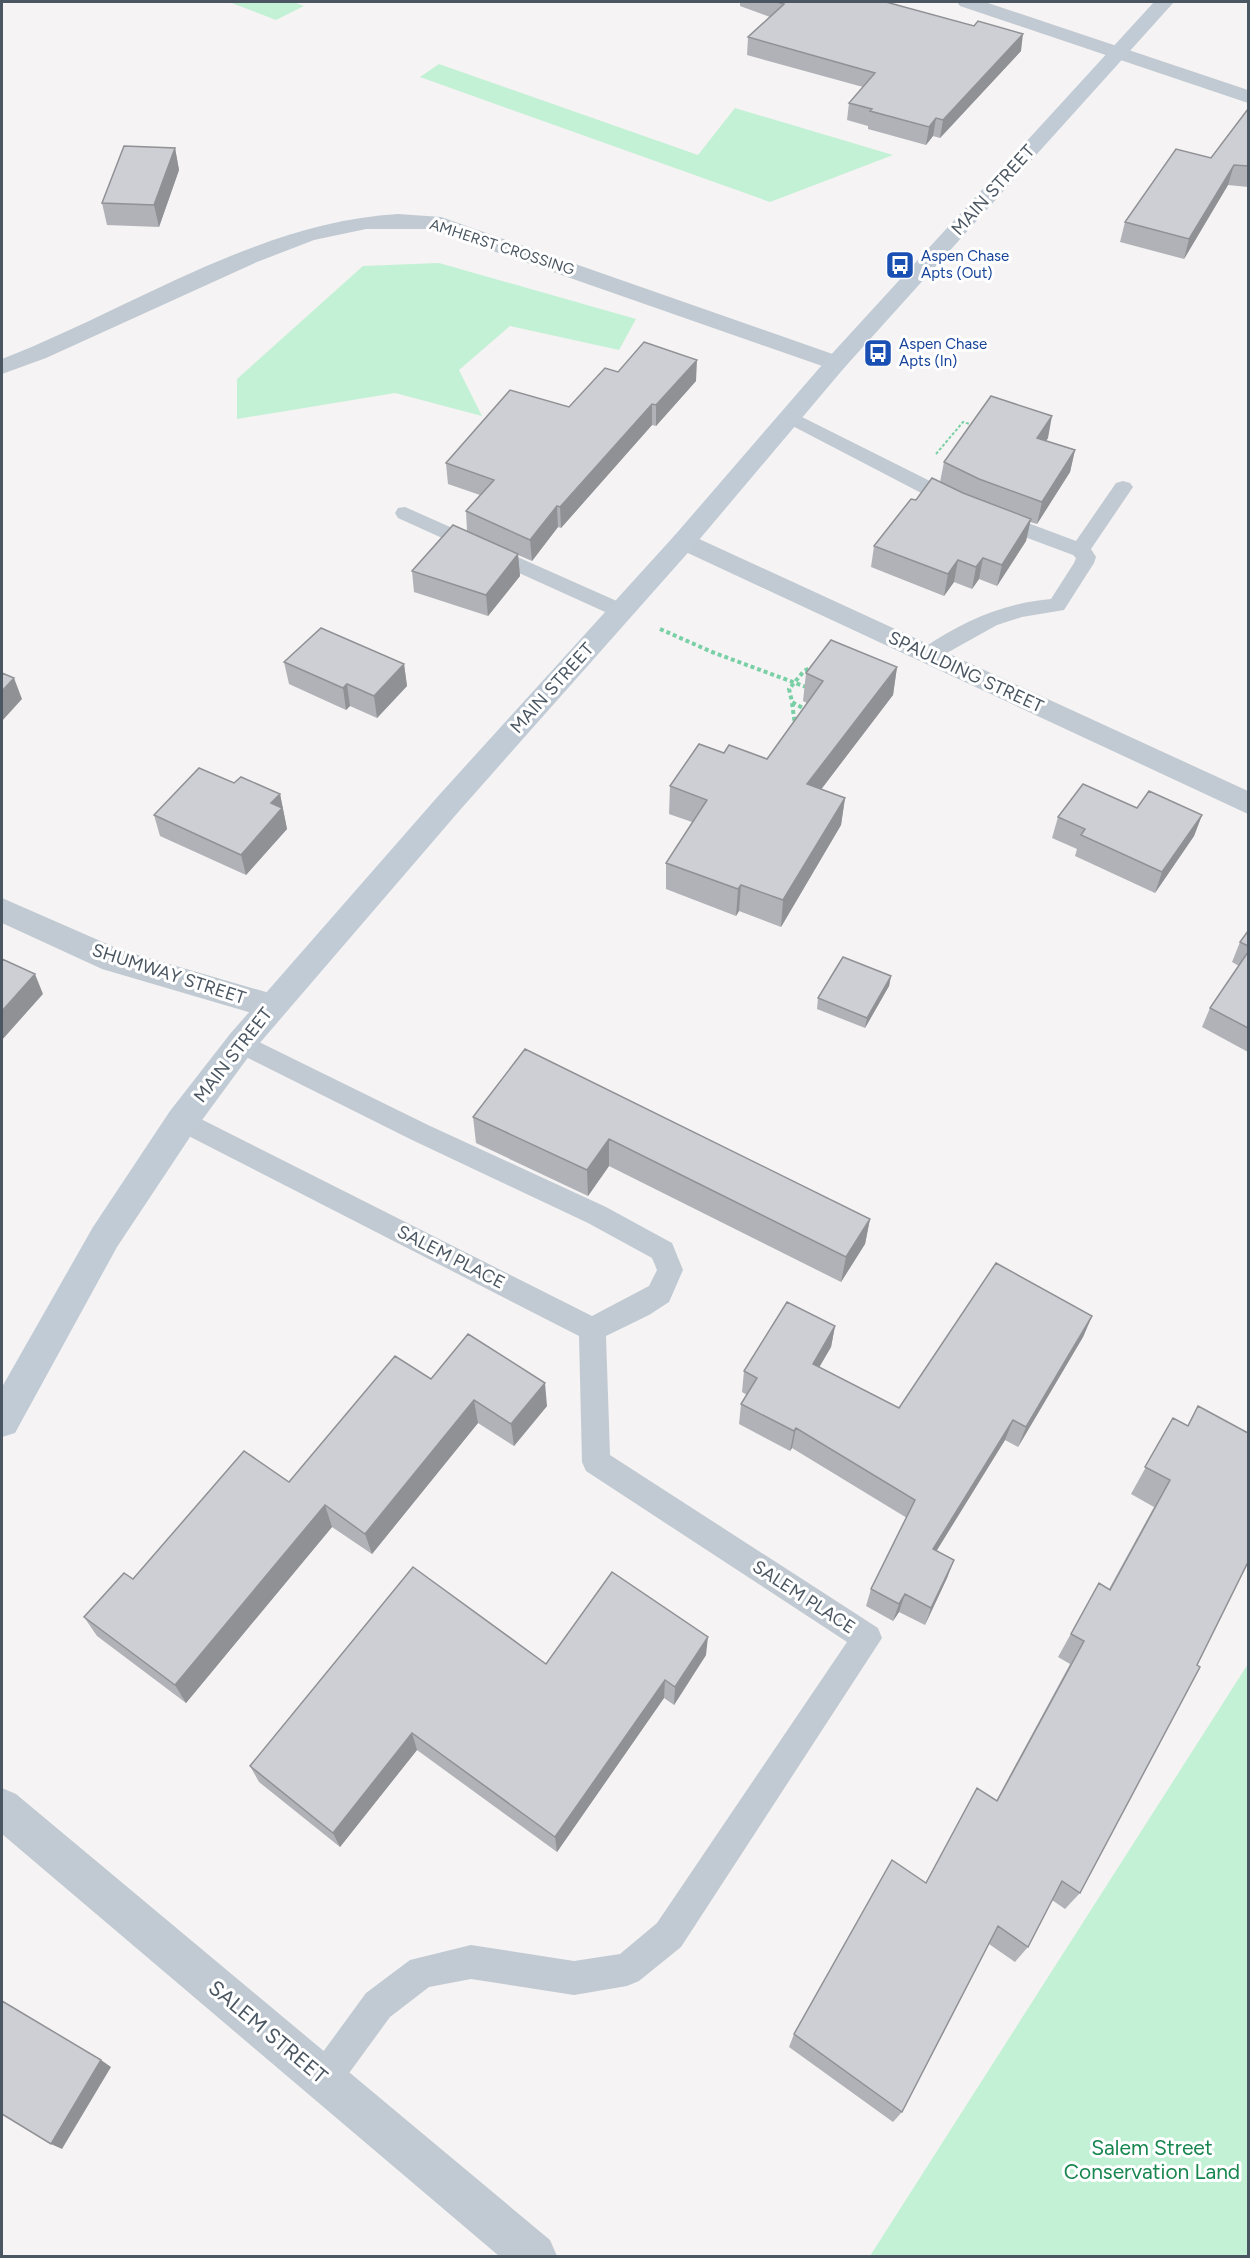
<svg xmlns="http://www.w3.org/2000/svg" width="1250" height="2258" viewBox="0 0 1250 2258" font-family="Figtree,sans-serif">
<rect width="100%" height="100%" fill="#f5f3f3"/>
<!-- green -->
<path fill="#c3f1d5" d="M229 2H293L304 6 276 20Z
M439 64 698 155 735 108 893 155 770 202 420 77Z
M439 263 636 319 619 350 510 326 459 370 482 416 395 393 237 419V379L363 266Z
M1248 1664V2256H870Z"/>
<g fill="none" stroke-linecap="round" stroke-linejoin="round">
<!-- path-far1 -->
<path stroke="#7ad0a6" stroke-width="2" stroke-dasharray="3 2" stroke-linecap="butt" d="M936 454 963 422 973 425"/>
<!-- path -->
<path stroke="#7ad0a6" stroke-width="4" stroke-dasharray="4 3" stroke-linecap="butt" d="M660 629 712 652 809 688
M792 703 795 725
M808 711 792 702 789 689 804 671 814 666"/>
<!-- service -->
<path fill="#c1cad2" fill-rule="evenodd" d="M790 411 964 498 967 503 964 508H950L783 421 780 417 783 413Z
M1123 481 1130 483 1133 487 1091 549 1096 557 1094 563 1064 610 1022 617 997 625 936 659 929 661 922 659 918 654 922 649C961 622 1003 603 1051 599L1074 563 1076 558 1073 555 990 524 987 519 990 514H1004L1076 541 1116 483Z
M405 507 628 606 631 611 628 616H614L398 518 395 513 398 508Z
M241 1033 428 1125 606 1207 672 1243 683 1270 669 1302 649 1315 606 1336 610 1455 878 1628 882 1638 681 1947 639 1981 627 1986 574 1995 471 1979 429 1987 390 2017 336 2091 324 2096 312 2091 307 2079 312 2067 366 1993 410 1960 471 1945 574 1961 620 1954 657 1923 847 1642 586 1471 582 1462 579 1336 173 1128 169 1121 173 1114 182 1110 191 1114 592 1316 649 1286 657 1270 652 1258 588 1223 410 1139 232 1050 229 1043 232 1036Z"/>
<!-- minor -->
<path fill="#c1cad2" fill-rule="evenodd" d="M398 214 441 217 844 358 848 363 844 368 836 370 828 368 430 229H366L314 240 257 262 46 358 2 374V359C131 309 258 222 398 214Z
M684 532 1248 791V814L675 547 671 541 675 535Z
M2 898 121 950 283 997 288 1006 283 1015 272 1019 102 969 2 923Z
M2 1788 16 1794 550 2240 557 2256H499L2 1834Z"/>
<!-- tertiary -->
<path fill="#c1cad2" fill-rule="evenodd" d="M957 2H985L1248 90V103L960 6Z"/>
<!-- secondary -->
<path fill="#c1cbd6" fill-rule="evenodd" d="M1154 2H1174L844 368 693 547 460 810 252 1052 194 1131 117 1247 15 1433 2 1437V1387L93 1227 170 1111 230 1034 440 794 675 535 828 358Z"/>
</g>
<!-- wall -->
<path fill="#b0b2b7" d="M740 2H886L1021 51 940 138 933 136 926 145 868 129V126L847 120 849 103 863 87 747 55 748 37 770 17 740 6Z
M1248 109V187L1228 185 1184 259 1120 242 1125 222 1211 158Z
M175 148 179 170 159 227 107 225 102 203Z
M618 372 696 381 656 426 652 425 561 528 558 527 532 561 518 555 520 576 488 616 414 592 412 571 467 531 466 511 480 495 448 484 446 463 569 407Z
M1048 438 1046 441 1075 450 1070 472 1037 524 1030 522 1026 541 997 586 979 579 972 589 954 582 944 596 871 567 874 546 916 500 940 482 944 462Z
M284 662 404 664 407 686 377 718 350 706 346 710 289 684Z
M897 667 893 695 821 789 845 798 841 825 781 927 739 911 736 916 666 889V863L692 822 669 814 670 786 724 753 767 759 807 703 803 701 806 673Z
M234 783 280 794 287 829 246 875 160 836 154 815Z
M1137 808 1202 815 1194 836 1155 893 1075 856 1077 849 1052 838 1058 817Z
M1248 931V1052L1202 1027 1210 1008 1239 966 1232 962 1240 942Z
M891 976 889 986 865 1028 817 1009 818 998Z
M525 1049 870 1219 865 1244 841 1282 609 1166 588 1196 476 1143 473 1117Z
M1092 1316 1083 1337 1018 1447 1005 1440 936 1551 954 1560 947 1578 925 1625 899 1612 893 1621 866 1606 871 1589 907 1518 792 1448 790 1451 739 1424 741 1404 747 1395 742 1392 744 1371 835 1326 831 1347 819 1367 899 1408Z
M431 1379 547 1406 514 1446 478 1423 372 1554 332 1527 186 1703 97 1636 84 1617 133 1579 289 1482Z
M1198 1406 1080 1893 1065 1909 1052 1900 1028 1947 1015 1962 989 1944 902 2112 893 2122 789 2047 794 2034 926 1882 977 1788 996 1801 1070 1664 1058 1657 1099 1583 1109 1589 1154 1507 1131 1494 1173 1418 1187 1426Z
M706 1655 674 1705 664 1698 557 1852 417 1750 340 1847 259 1782 250 1766 546 1664Z"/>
<!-- shaded-wall -->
<path fill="#909195" d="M1023 34 1021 51 940 138 943 120Z
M936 118 933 136 926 145 929 127Z
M175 148 179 170 159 227 154 205Z
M1234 165 1228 185 1184 259 1189 239Z
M697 360 696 381 656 426V405Z
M652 404V425L561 528 560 507Z
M1052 416 1048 438 1032 460 1037 438Z
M1075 450 1070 472 1037 524 1042 502Z
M557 506 558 527 532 561 530 540Z
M1031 519 1026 541 997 586 1002 565Z
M518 554 520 576 488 616 486 595Z
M983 558 979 579 972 589 976 567Z
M958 560 954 582 944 596 948 574Z
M404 664 407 686 377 718 374 696Z
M897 667 893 695 804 812 807 784Z
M14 678 22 699 2 721V691Z
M347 684 350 706 346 710 343 688Z
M280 794 287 829 246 875 241 855 271 803Z
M845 798 841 825 781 927 783 900Z
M1202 815 1194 836 1155 893 1162 872Z
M741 885 739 911 736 916 738 889Z
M35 974 43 994 2 1040V1011Z
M891 976 889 986 865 1028 867 1018Z
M609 1139V1166L588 1196 587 1170Z
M870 1219 865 1244 841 1282 846 1257Z
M1092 1316 1083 1337 1018 1447 1026 1427Z
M835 1326 831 1347 809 1385 813 1364Z
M545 1383 547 1406 514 1446 511 1424Z
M474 1400 478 1423 372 1554 365 1534Z
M1013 1420 1005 1440 926 1568 933 1549Z
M796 1428 792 1448 790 1451 794 1431Z
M325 1505 332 1527 186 1703 175 1685Z
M954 1560 947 1578 925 1625 931 1608Z
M905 1594 899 1612 893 1621 899 1604Z
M708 1637 706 1655 674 1705 675 1687Z
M665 1680 664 1698 557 1852 555 1837Z
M412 1733 417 1750 340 1847 333 1833Z
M101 2060 111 2067 62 2149 51 2144Z"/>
<!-- building -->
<path fill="#cdcfd5" stroke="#909195" stroke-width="1.5" d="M777 2H886L974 26 978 21 1023 34 943 120 936 118 929 127 870 111 872 109 849 103 875 73 748 37 784 4Z
M1248 109V166L1234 165 1189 239 1125 222 1176 149 1211 158Z
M124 146 175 148 154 205 102 203Z
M644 342 697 360 656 405 652 404 560 507 557 506 530 540 466 511 494 480 446 463 510 390 569 407 605 368 618 372Z
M991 396 1052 416 1037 438 1075 450 1042 502 979 479 944 462Z
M932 478 963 493 1031 519 1002 565 983 558 976 567 958 560 948 574 874 546 911 499 916 500Z
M453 525 518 554 486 595 412 571Z
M321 628 404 664 374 696 347 684 343 688 284 662Z
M831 640 897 667 807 784 845 798 783 900 741 885 738 889 666 863 707 800 670 786 699 744 724 753 729 745 767 759 823 681 806 673Z
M2 673 14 678 2 691Z
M199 768 234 783 241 777 280 794 271 803 282 808 241 855 154 815Z
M1083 784 1137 808 1149 791 1202 815 1162 872 1081 835 1085 829 1058 817Z
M1248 931V946L1240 942Z
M1248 952V1028L1210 1008Z
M843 957 891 976 867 1018 818 998Z
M2 959 35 974 2 1011Z
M525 1049 870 1219 846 1257 609 1139 587 1170 473 1117Z
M996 1263 1092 1316 1026 1427 1013 1420 933 1549 954 1560 931 1608 905 1594 899 1604 871 1589 915 1500 796 1428 794 1431 741 1404 757 1378 744 1371 787 1302 835 1326 813 1364 899 1408Z
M468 1334 545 1383 511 1424 474 1400 365 1534 325 1505 175 1685 84 1617 124 1573 133 1579 244 1451 289 1482 395 1356 431 1379Z
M1198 1406 1248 1433V1562L1197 1665 1200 1667 1080 1893 1062 1881 1028 1947 998 1926 902 2112 794 2034 892 1860 926 1883 977 1788 997 1801 1084 1641 1071 1634 1099 1583 1110 1590 1170 1480 1145 1467 1173 1418 1188 1426Z
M413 1567 546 1664 612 1572 708 1637 675 1687 665 1680 555 1837 412 1733 333 1833 250 1766Z
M2 2001 101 2060 51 2144 2 2114Z"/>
<!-- icons -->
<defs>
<g id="bus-square" transform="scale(1.5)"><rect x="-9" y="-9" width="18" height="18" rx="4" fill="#1a4fb4" stroke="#fff"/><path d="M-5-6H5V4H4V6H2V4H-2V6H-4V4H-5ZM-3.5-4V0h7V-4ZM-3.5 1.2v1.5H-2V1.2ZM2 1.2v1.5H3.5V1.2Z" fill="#fff"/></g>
</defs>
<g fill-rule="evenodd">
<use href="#bus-square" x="900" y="265"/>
<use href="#bus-square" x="878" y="353"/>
</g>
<g text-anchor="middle" stroke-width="6" stroke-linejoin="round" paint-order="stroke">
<!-- far-street labels -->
<g font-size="15" fill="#4a5661" stroke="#fff">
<text transform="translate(502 247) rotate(18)" y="5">AMHERST CROSSING</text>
</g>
<!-- far-transit labels -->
<g font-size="15" fill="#164399" stroke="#fff" text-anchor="start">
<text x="921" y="261">Aspen Chase<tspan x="921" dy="17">Apts (Out)</tspan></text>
<text x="899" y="349">Aspen Chase<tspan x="899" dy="17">Apts (In)</tspan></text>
</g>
<!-- street labels -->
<g font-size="18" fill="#4a5661" stroke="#fff">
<text transform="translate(993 190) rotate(-48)" y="6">MAIN STREET</text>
<text transform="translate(966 672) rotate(25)" y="6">SPAULDING STREET</text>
<text transform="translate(552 688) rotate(-48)" y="6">MAIN STREET</text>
<text transform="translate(169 974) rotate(18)" y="6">SHUMWAY STREET</text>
<text transform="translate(233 1055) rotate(-52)" y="6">MAIN STREET</text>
<text transform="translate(451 1257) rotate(27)" y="6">SALEM PLACE</text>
<text transform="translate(804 1597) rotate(33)" y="6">SALEM PLACE</text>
</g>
<!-- near-street labels -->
<g font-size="21" fill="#4a5661" stroke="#fff">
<text transform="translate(268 2032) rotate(40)" y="7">SALEM STREET</text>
</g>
<!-- near-park labels -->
<g font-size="21" fill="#17864f" stroke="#fff">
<text x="1152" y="2155">Salem Street<tspan x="1152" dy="24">Conservation Land</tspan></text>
</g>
</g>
<!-- border -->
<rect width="1250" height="2258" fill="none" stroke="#4a5661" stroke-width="6"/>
</svg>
